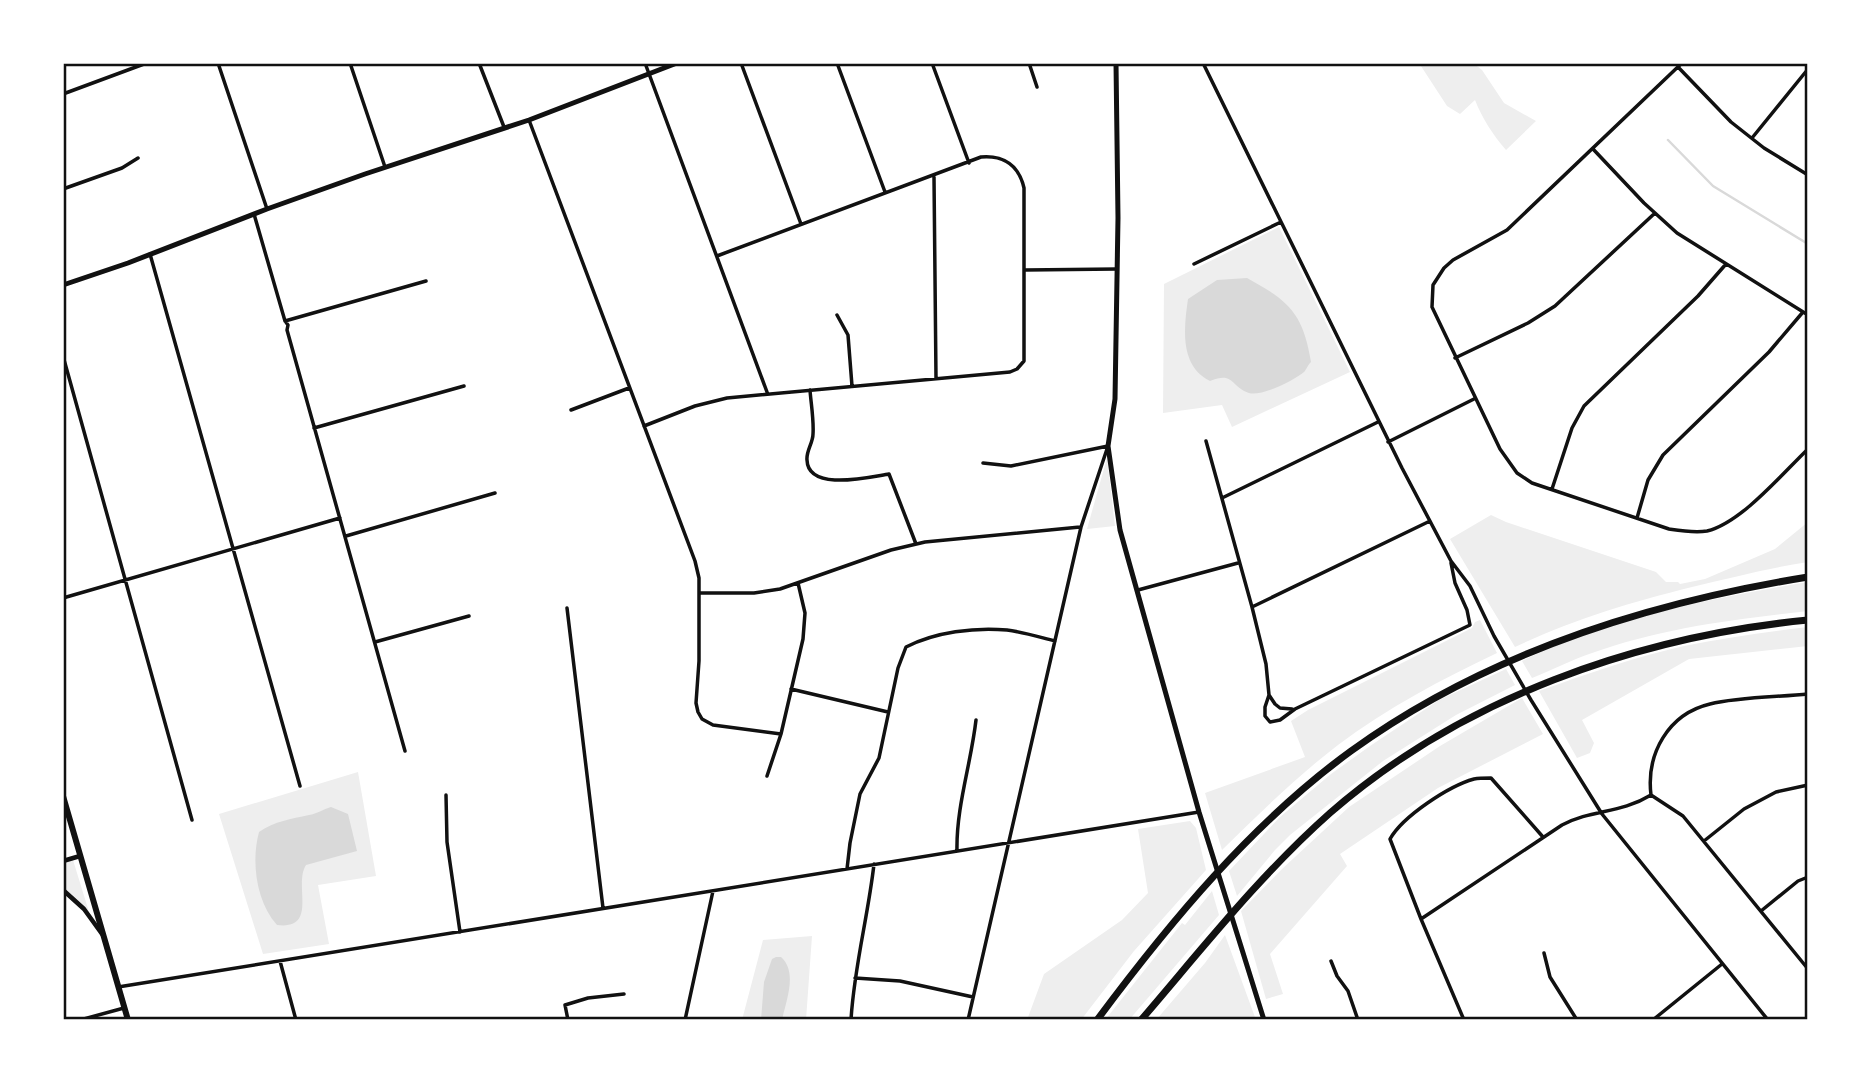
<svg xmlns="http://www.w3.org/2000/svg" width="1871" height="1083" viewBox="0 0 1871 1083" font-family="Quicksand,sans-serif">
<rect width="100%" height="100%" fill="#fff"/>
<!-- green -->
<path fill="#eee" d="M1419 63H1473L1482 70 1504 103 1536 121 1506 150C1493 135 1482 118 1475 100L1460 114 1447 106Z
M1279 227 1350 372 1232 427 1222 405 1163 413 1164 284Z
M1107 458 1115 526 1087 529Z
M1491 515 1506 522 1656 572 1666 582H1678L1680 584 1705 579 1775 549 1808 522V562C1769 568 1730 578 1692 587 1629 603 1574 619 1515 647L1450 539Z
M1808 582V611C1735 619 1661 628 1592 653 1571 660 1552 670 1532 678L1522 661C1611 618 1712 598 1808 582Z
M1480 620 1497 653C1442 679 1387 708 1338 745 1296 777 1259 814 1222 850L1205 793 1305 757 1291 721 1308 710 1472 628 1475 622Z
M1808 627V646L1689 659 1582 720 1594 743 1590 753 1577 758 1539 691C1587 674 1635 657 1684 646 1725 638 1767 632 1808 627Z
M1506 669 1515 685 1456 715 1383 761 1290 835 1275 850 1237 896 1229 871 1280 817 1331 774 1370 746 1439 700Z
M1522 698 1543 734 1438 788 1340 854 1347 866 1270 954 1283 994 1266 999 1241 911 1282 869 1349 807 1440 746Z
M358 772 376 876 318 885 329 944 263 954 219 814Z
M1190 821 1196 828 1206 870 1134 951 1081 1020H1027L1044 974 1122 920 1148 893 1138 829Z
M73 860 89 912 63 889V862Z
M1212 891 1219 915 1129 1020H1105L1182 923 1185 925Z
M1225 935 1256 1020H1156L1205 963Z
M812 936 806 1020H742L763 940Z"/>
<!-- water -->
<path fill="#d9d9d9" d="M1247 278C1289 301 1303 313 1311 362 1310 362 1305 371 1305 371 1296 380 1260 397 1249 393 1230 386 1234 371 1210 381 1179 366 1184 327 1188 299L1217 280Z
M331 807 348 814 357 851 306 865C293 885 319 930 277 925 256 902 251 861 259 832 275 821 291 819 309 815 317 814 323 809 331 807Z
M776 957H781C798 972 786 1001 782 1020H761L764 982 772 959Z"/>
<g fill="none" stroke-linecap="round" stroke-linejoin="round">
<!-- stream -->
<path stroke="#d9d9d9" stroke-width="2.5" d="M1668 140 1713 186 1808 244"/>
<!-- minor -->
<path stroke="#111" stroke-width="3.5" d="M218 63 267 209
M350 63 385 167
M479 63 504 127
M645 63 767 392
M741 63 801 224
M837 63 885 192
M932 63 969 163
M1029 63 1037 87
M1203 63 1402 468 1451 561 1470 586 1494 636 1531 700 1602 814 1768 1020
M1682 63 1507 230 1453 260 1444 268 1433 285 1432 307 1500 449 1517 473 1532 483 1669 529C1682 531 1694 533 1707 531 1741 523 1782 474 1808 449
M1678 67 1731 122 1764 148 1808 175
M63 94 144 64
M529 120 695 561 699 578V661L696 703 698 712 702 719 713 725 781 734
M1752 138 1808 69
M1593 149 1644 203 1677 233 1808 315
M934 177 936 378
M63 189 122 168 138 158
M254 214 285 321 288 325 287 330 405 751
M150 254 300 786
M1194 264 1281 222
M1025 270 1117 269
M837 315 848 335 852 386
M285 321 426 281
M63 356 192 820
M1455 358 1528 323 1555 306 1655 213
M810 390C811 404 814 420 813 434 813 443 806 451 807 460 808 492 869 477 889 474L916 544
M571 410 629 388
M644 426 695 406 727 398 1010 372 1017 369 1024 361V188C1019 166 1004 155 981 157L717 256
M314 428 464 386
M1206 441 1252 607 1266 664 1269 695 1275 704 1280 708 1292 709
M1388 442 1474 399
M1552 489 1572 428 1584 406 1698 296 1726 264
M1222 498 1378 422
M1637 518 1648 480 1663 455 1769 352 1803 312
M346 536 495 493
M1138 590 1238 563
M699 593H754L780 589 891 550 925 542 1080 527
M63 598 340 518
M1252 607 1430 521
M567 608 603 908
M375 642 469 616
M791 689 888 712
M1269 695 1265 707V716L1270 722 1280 720 1295 709 1470 625 1467 610 1455 583 1451 563
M767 776 781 734 803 639 805 613 798 583
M446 795 447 842 460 932
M1651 795C1646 754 1668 714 1710 704 1738 697 1779 697 1808 694
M1704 841 1744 809 1776 792 1808 785
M957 851C956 807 971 764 976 720
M847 869 850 843 860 794 879 758 898 668 906 647C935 632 975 627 1007 630 1023 632 1039 637 1055 641
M1761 911 1798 881 1808 877
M1421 919 1562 825C1592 809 1620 814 1651 795L1683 816 1808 969
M1544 953 1550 977 1577 1020
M280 961 296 1020
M1331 961 1337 976 1348 991 1358 1020
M855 978 900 981 973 997
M118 987 1199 812
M80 1020 124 1008
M568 1020 565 1005 588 998 624 994
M685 1020 713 891
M851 1020C854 967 868 917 874 864
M968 1020 1081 527 1108 446 1011 466 983 463
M1464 1020 1421 919 1390 839C1403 816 1449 786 1474 779 1479 778 1486 778 1491 778L1543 837
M1650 1020 1654 1019 1722 964"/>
<!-- tertiary -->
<path stroke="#111" stroke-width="4.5" d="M63 861 80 856
M63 890 84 909 102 934"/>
<!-- secondary -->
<path stroke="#111" stroke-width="5" d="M1116 63 1118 218 1115 399 1108 446 1120 530 1199 812 1264 1020
M63 285 128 263 267 209 365 174 529 120 677 63"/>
<!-- primary -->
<path stroke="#111" stroke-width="6" d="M63 796 128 1020"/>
<!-- motorway -->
<path stroke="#111" stroke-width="7" d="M1097 1020C1170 922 1252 823 1351 751 1485 654 1646 603 1808 577
M1141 1020C1202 949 1260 875 1330 813 1462 698 1636 637 1808 620"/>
</g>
<!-- border -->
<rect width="1871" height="1083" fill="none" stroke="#ffffff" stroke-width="130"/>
<rect x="65" y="65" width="1741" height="953" fill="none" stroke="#111" stroke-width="2.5"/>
</svg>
